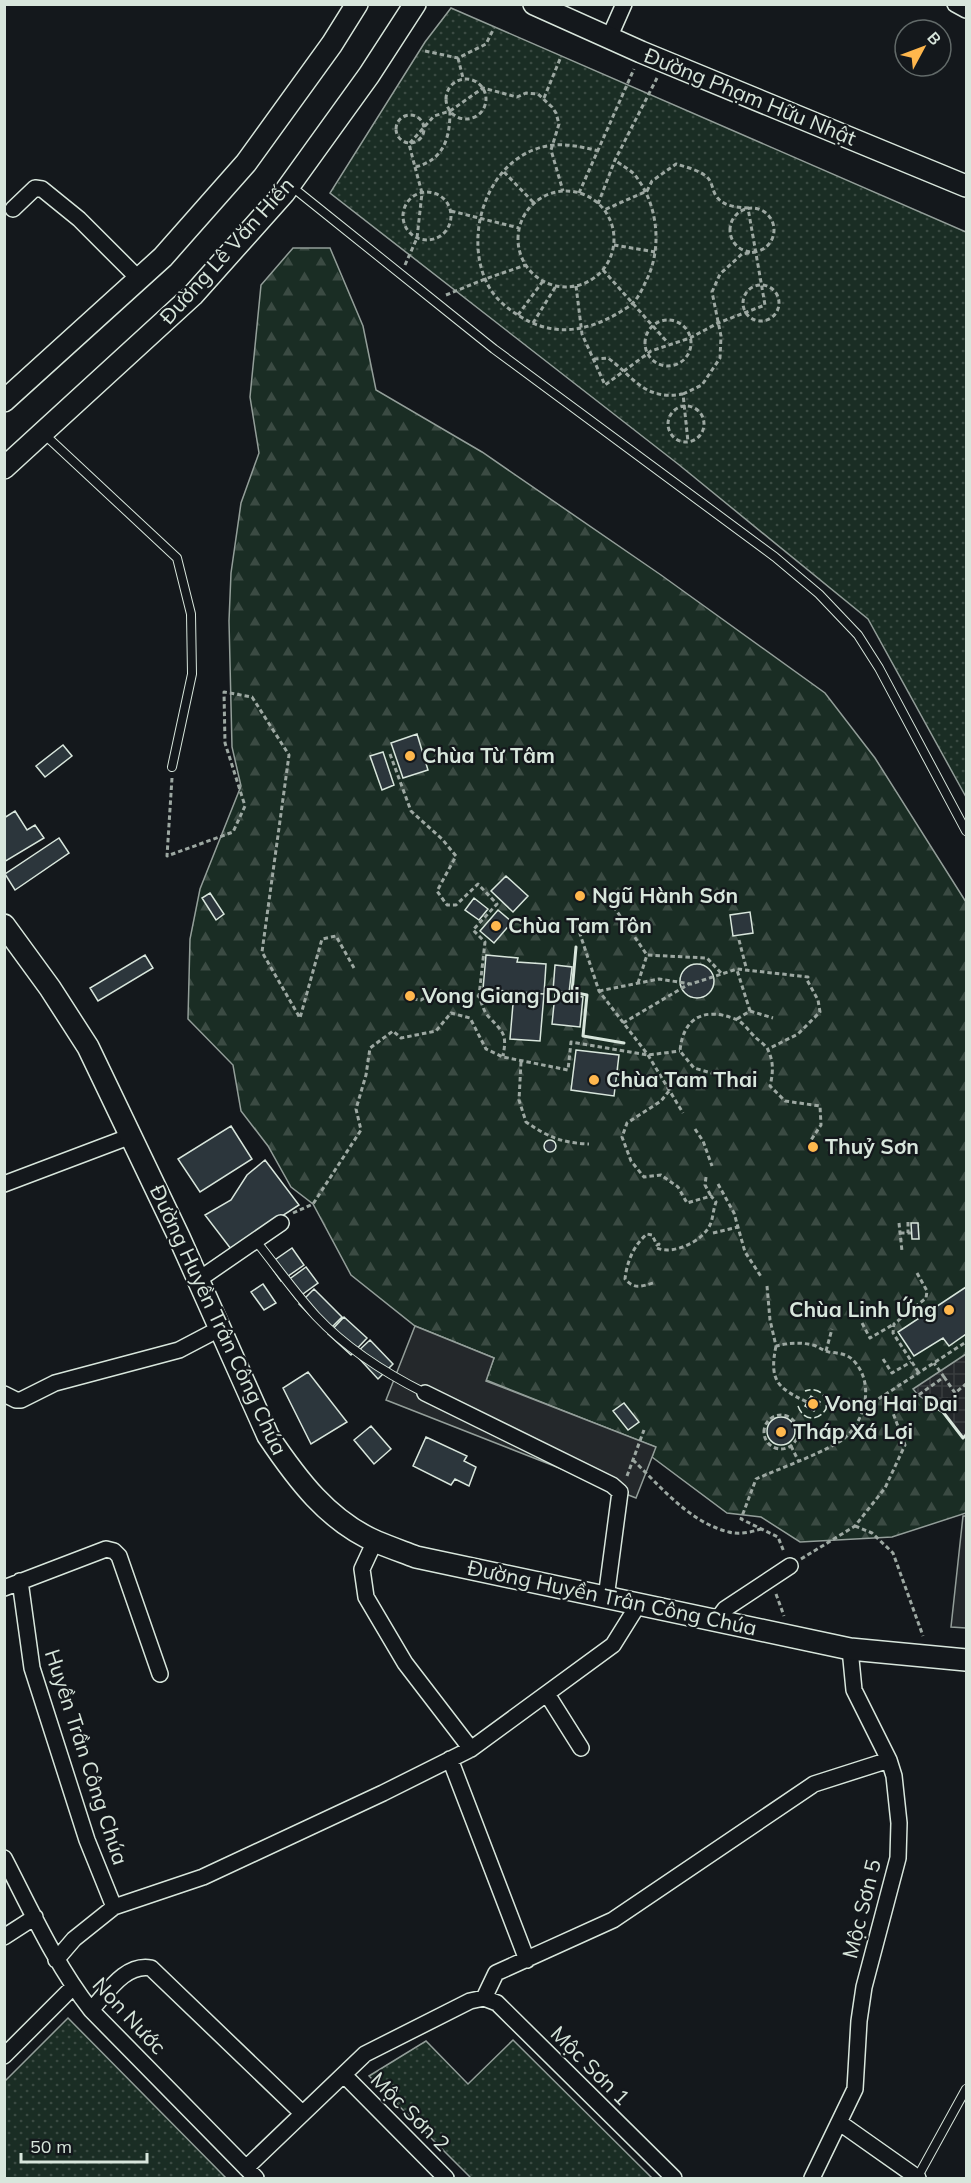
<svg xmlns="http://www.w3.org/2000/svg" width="971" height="2183" viewBox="0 0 971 2183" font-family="Mulish,sans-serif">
<defs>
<pattern id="grass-dots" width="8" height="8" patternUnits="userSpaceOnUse" patternTransform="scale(1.5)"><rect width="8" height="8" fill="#1a2d24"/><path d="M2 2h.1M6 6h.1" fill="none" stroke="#3b4b43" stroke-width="1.8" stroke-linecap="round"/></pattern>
<pattern id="forest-firs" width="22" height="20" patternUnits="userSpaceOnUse" patternTransform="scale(1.5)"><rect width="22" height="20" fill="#1a2d24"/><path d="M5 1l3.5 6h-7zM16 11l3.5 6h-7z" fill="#3b4b43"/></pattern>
<pattern id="plaza-grid" width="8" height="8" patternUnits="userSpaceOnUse" patternTransform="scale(1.5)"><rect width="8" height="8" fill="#24282b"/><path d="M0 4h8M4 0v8" fill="none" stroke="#393d3f"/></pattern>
</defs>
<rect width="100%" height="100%" fill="#14181c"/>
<!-- grass -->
<path fill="url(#grass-dots)" stroke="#939e99" stroke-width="1.5" d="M451 8 966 232V797L868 619 678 464 330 193 425 42Z
M68 2018 226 2178H5V2081Z
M513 2040 652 2178H471L369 2076 426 2041 468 2084Z"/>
<!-- forest -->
<path fill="url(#forest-firs)" stroke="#939e99" stroke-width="1.5" d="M293 248H330L363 326 376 390 482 452 661 575 825 693 875 758 966 902V1513L892 1537 800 1542 761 1517 727 1513 652 1457 655 1447 486 1380 494 1358 415 1326 351 1275 313 1204 291 1187 268 1146 241 1111 233 1065 188 1019 190 939 200 889 241 786 232 747 229 621 231 573 241 503 259 453 250 397 261 285Z"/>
<!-- parking -->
<path fill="#24282b" stroke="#939e99" stroke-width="1.5" d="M415 1326 494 1358 486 1381 656 1447 636 1498 386 1400Z
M963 1516H966V1628L951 1627Z"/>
<!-- plaza -->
<path fill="url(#plaza-grid)" stroke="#939e99" stroke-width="1.5" d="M966 1354V1435L963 1438 943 1412 918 1395 913 1389Z"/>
<!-- building -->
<path fill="#2c363c" stroke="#d8e6dc" stroke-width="1.5" d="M417 734 428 770 403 778 391 743Z
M63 745 72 756 45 777 36 766Z
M383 752 394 785 382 790 370 756Z
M15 811 27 830 35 825 44 838 4 862V818Z
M59 838 69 853 15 890 5 874Z
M506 876 528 896 513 912 491 891Z
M210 893 224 914 216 920 202 898Z
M474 898 488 909 479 920 465 910Z
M498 910 512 922 494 943 480 931Z
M750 912 753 933 733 936 730 915Z
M145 955 153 968 98 1001 90 988Z
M486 955 518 958 517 962 546 964 544 994 483 989Z
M680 981a17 17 0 1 1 34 0a17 17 0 1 1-34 0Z
M555 965 572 967 569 993 553 991Z
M514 992 544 994 540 1041 510 1039Z
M555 994 583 997 580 1027 552 1024Z
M576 1050 619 1055 614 1096 571 1090Z
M231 1126 252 1159 200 1192 178 1159Z
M544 1146a6 6 0 1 1 12 0a6 6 0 1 1-12 0Z
M265 1160 299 1205 231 1249 205 1215 231 1200 247 1175Z
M911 1223H918L919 1239H912Z
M292 1248 304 1265 281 1281 269 1264Z
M306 1267 318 1283 296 1299 284 1283Z
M263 1284 276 1303 264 1310 251 1292Z
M966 1287V1334L949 1346 943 1338 914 1356 898 1332Z
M314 1289 342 1317 327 1332 299 1304Z
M344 1317 367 1338 351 1355 328 1334Z
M370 1340 393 1364 378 1379 355 1354Z
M308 1372 347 1422 311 1444 283 1388Z
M811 1396 820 1402 814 1411 805 1406Z
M624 1403 639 1422 628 1430 613 1411Z
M767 1431a14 14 0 1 1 28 0a14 14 0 1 1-28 0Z
M371 1426 391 1449 374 1464 354 1440Z
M426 1437 467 1456 464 1461 476 1467 469 1486 455 1479 451 1485 413 1466Z"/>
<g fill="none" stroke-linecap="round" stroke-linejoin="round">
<!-- lane casing -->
<g stroke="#d8e6dc" stroke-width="10">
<path id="lane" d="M291 186 494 349 775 557 819 594 858 635 879 668 966 831
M44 434 177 558 191 614 192 674 172 767
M256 1241C276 1266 295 1293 316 1316 347 1349 385 1373 425 1393
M917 2178 966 2089"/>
</g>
<!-- street casing -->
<g stroke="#d8e6dc" stroke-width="18">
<path id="street" d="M955 4 966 10
M609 38 624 4
M13 209 35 188 42 189 79 219 139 279
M4 1184 131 1136
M198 1280 281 1223
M425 1393 612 1485 620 1492 606 1598
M4 1394 16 1400H21L55 1383 179 1350 219 1329
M375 1541 362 1569 366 1597 405 1663 471 1749
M20 1581 32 1668 87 1840 114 1907
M4 1588 106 1549 114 1551 119 1556 160 1674
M716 1621 725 1609 790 1566
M547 1694 581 1748
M450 1759 527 1960
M4 1858C31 1910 55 1964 91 2010L256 2178
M4 1937 35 1917
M56 1960 74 1939 114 1907 203 1877 383 1793 471 1749 613 1645 638 1605
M484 1998 496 1973 613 1920 814 1784 889 1760
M91 2010C107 1993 125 1963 151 1968L302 2113
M4 2056 73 1987
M344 2075 446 2178
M840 2123 918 2178
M246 2168 365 2054 470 2001 484 1998 497 2003 674 2178
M812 2178 855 2089 859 2021 864 1987 898 1858 899 1823 894 1776 889 1760 854 1690 850 1649"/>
</g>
<!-- secondary casing -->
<g stroke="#d8e6dc" stroke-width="24">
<path id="secondary" d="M534 4 641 52 966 186
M4 401 163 257 246 163 332 44 357 4
M4 468 193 295 284 193 369 75 415 4
M4 925 50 988 88 1047 179 1237 268 1436C297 1479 328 1521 377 1542 389 1547 403 1552 416 1557L850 1649 966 1660"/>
</g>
<!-- path -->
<path stroke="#9da8a2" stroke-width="3" stroke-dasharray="4.5 3" stroke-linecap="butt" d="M425 51 458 58 486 44 494 28
M458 58 463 78
M446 99a20 20 0 1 1 40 0a20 20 0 1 1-40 0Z
M544 98 560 59
M450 111 483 88 517 97 526 93 538 94 552 107 556 113 559 124 551 150 563 191
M450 111C450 138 444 160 415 167L409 144 434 116Z
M396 129a14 14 0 1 1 28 0a14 14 0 1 1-28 0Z
M599 151C578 146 557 141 536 149 484 167 463 241 489 287 498 303 515 314 530 322 565 338 598 327 628 307 637 301 642 290 646 281 663 248 658 203 634 174 629 169 621 165 615 160
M504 172 534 203
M518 239a48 48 0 1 1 96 0a48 48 0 1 1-96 0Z
M403 216a24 24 0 1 1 48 0a24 24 0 1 1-48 0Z
M579 193 634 69
M598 204 615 160 657 78
M730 230a22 22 0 1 1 44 0a22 22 0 1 1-44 0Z
M451 211 519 228
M614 245 655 252
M405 265 417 238 422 193 415 167
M603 270 668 343
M743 303a18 18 0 1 1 36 0a18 18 0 1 1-36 0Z
M576 286 582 334 605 385 651 351 690 338 718 323 765 305 748 208C736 207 722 207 715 194 712 188 712 182 707 177 699 170 686 167 676 164L652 181 647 191 604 210
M446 295 485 279 526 265
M518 315 543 281
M645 343a23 23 0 1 1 46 0a23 23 0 1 1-46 0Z
M533 323 556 286
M594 359 608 358C634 377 644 401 683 394L688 442
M683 394 702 385 720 358 721 336 712 292 720 274 742 254 756 252
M668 424a18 18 0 1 1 36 0a18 18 0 1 1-36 0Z
M390 754 411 811 442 839 456 856 437 891 447 905H456L478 884 497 904 473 930 485 942 479 996
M172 778 167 856 233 832 245 806 225 743 224 692 252 697 289 755 262 952 300 1018 322 939 336 936 354 968
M605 894 647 955 707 958 722 974
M577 925 599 991 648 1055 683 1113
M739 940 747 971
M638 983 647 955
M599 991 659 979 691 984 737 969 808 977 807 980 818 1000 820 1012 798 1034 768 1049
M413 999 421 1000 437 990 458 996H479C482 1004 484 1013 490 1018 504 1033 507 1035 503 1056
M750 1011 773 1018
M737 1019 750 1011 737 970
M623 1023 689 984
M521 1062 519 1100 526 1122C548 1137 562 1143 589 1144
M715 1074 694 1068 680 1051C683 1017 705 1007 735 1019 742 1021 750 1032 755 1037 759 1041 766 1045 768 1050 774 1062 773 1074 770 1086L785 1101 820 1106 821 1125 811 1140
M695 1129 703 1141 712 1166
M706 1177 705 1185 711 1196
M718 1184 734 1213 745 1252 762 1278
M293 1213 313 1204 361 1130 356 1109 366 1075 370 1048 393 1031 401 1038 436 1031 451 1013 470 1018 486 1049 503 1057 568 1070 571 1042 648 1055 680 1051
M908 1222V1233
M899 1223 902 1251
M713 1233 738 1227
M900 1233H911
M917 1273 927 1291 926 1298 894 1324 893 1333 919 1373
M653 1283C640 1287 634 1289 625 1279 627 1261 634 1245 647 1234L652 1235 657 1245 659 1244 657 1248C673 1255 702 1242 710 1225 713 1219 713 1210 716 1202L711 1196 687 1203 678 1187 661 1175 644 1177 631 1161 622 1137 627 1123 661 1101 669 1091
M767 1286 770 1320 776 1346C788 1343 800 1342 813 1345 818 1346 823 1351 829 1352 838 1353 848 1354 854 1361 874 1383 866 1417 847 1436 832 1450 778 1469 756 1479L741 1519 778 1537 784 1552
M862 1323 870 1338 894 1324
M776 1346C769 1380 777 1388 807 1402
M826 1351 832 1329
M883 1359 892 1373 911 1362
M944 1377 955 1393 966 1384
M866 1407 966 1342
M764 1432a17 17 0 1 1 34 0a17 17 0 1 1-34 0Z
M791 1446 798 1460
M633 1460C660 1486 690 1523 729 1532 739 1535 751 1532 761 1529
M627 1476 644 1430
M855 1526 872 1533 893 1553 923 1636
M801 1559 855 1526 885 1488 905 1445 893 1413 944 1377 934 1363
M776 1594 784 1616"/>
<!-- lane -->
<use href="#lane" stroke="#14181c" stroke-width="8"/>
<!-- street -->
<use href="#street" stroke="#14181c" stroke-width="15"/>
<!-- secondary -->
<use href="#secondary" stroke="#14181c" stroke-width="21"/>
<!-- fence -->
<path stroke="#d8e6dc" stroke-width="1.5" stroke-dasharray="8 3" stroke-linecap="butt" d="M798 1406C803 1421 818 1422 826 1409 828 1395 818 1386 805 1391"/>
<!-- wall -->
<path stroke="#d8e6dc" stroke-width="3" d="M576 947 572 992 587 995 583 1036 624 1043
M927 1402 943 1412 963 1438 966 1435"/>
</g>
<!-- markers -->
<g fill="#ffb74d" stroke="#14181c" stroke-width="2">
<circle cx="410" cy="756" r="6"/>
<circle cx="580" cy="896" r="6"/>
<circle cx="496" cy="926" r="6"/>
<circle cx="410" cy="996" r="6"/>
<circle cx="594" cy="1080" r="6"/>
<circle cx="813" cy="1147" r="6"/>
<circle cx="949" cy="1310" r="6"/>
<circle cx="813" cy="1404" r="6"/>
<circle cx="781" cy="1432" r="6"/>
</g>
<g text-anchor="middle" stroke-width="4.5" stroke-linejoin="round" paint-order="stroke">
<!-- street labels -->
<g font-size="21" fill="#d8e6dc" stroke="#14181c">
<text transform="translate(750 97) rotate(22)" y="7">Đường Phạm Hữu Nhật</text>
<text transform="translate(227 251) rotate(-48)" y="7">Đường Lê Văn Hiến</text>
<text transform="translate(218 1320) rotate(65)" y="7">Đường Huyền Trân Công Chúa</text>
<text transform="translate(612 1598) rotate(12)" y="7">Đường Huyền Trân Công Chúa</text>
<text transform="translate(86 1757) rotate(72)" y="7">Huyền Trần Công Chúa</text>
<text transform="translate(862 1909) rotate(-76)" y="7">Mộc Sơn 5</text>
<text transform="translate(129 2016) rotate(47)" y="7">Non Nước</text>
<text transform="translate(590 2066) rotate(45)" y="7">Mộc Sơn 1</text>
<text transform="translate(410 2112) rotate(45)" y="7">Mộc Sơn 2</text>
</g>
<!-- poi labels -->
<g font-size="21" font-weight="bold" fill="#d8e6dc" stroke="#14181c" text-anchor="start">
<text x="422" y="763">Chùa Từ Tâm</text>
<text x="592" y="903">Ngũ Hành Sơn</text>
<text x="508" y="933">Chùa Tam Tôn</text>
<text x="422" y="1003">Vong Giang Dai</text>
<text x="606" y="1087">Chùa Tam Thai</text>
<text x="825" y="1154">Thuỷ Sơn</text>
<text x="937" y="1317" text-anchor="end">Chùa Linh Ứng</text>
<text x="825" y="1411">Vong Hai Dai</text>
<text x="793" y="1439">Tháp Xá Lợi</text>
</g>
</g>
<!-- border -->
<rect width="971" height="2183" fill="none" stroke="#d8e6dc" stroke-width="12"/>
<!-- north arrow -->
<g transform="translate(923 48) rotate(49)"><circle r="28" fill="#14181c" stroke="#626a69" stroke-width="1.5"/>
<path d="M0-4.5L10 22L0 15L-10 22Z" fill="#ffb74d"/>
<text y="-9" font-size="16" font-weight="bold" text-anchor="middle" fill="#d8e6dc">B</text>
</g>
<!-- scale -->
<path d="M21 2153v9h126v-9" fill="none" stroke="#d8e6dc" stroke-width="3"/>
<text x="30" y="2153" font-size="18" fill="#d8e6dc" stroke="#14181c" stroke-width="4.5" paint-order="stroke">50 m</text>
</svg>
